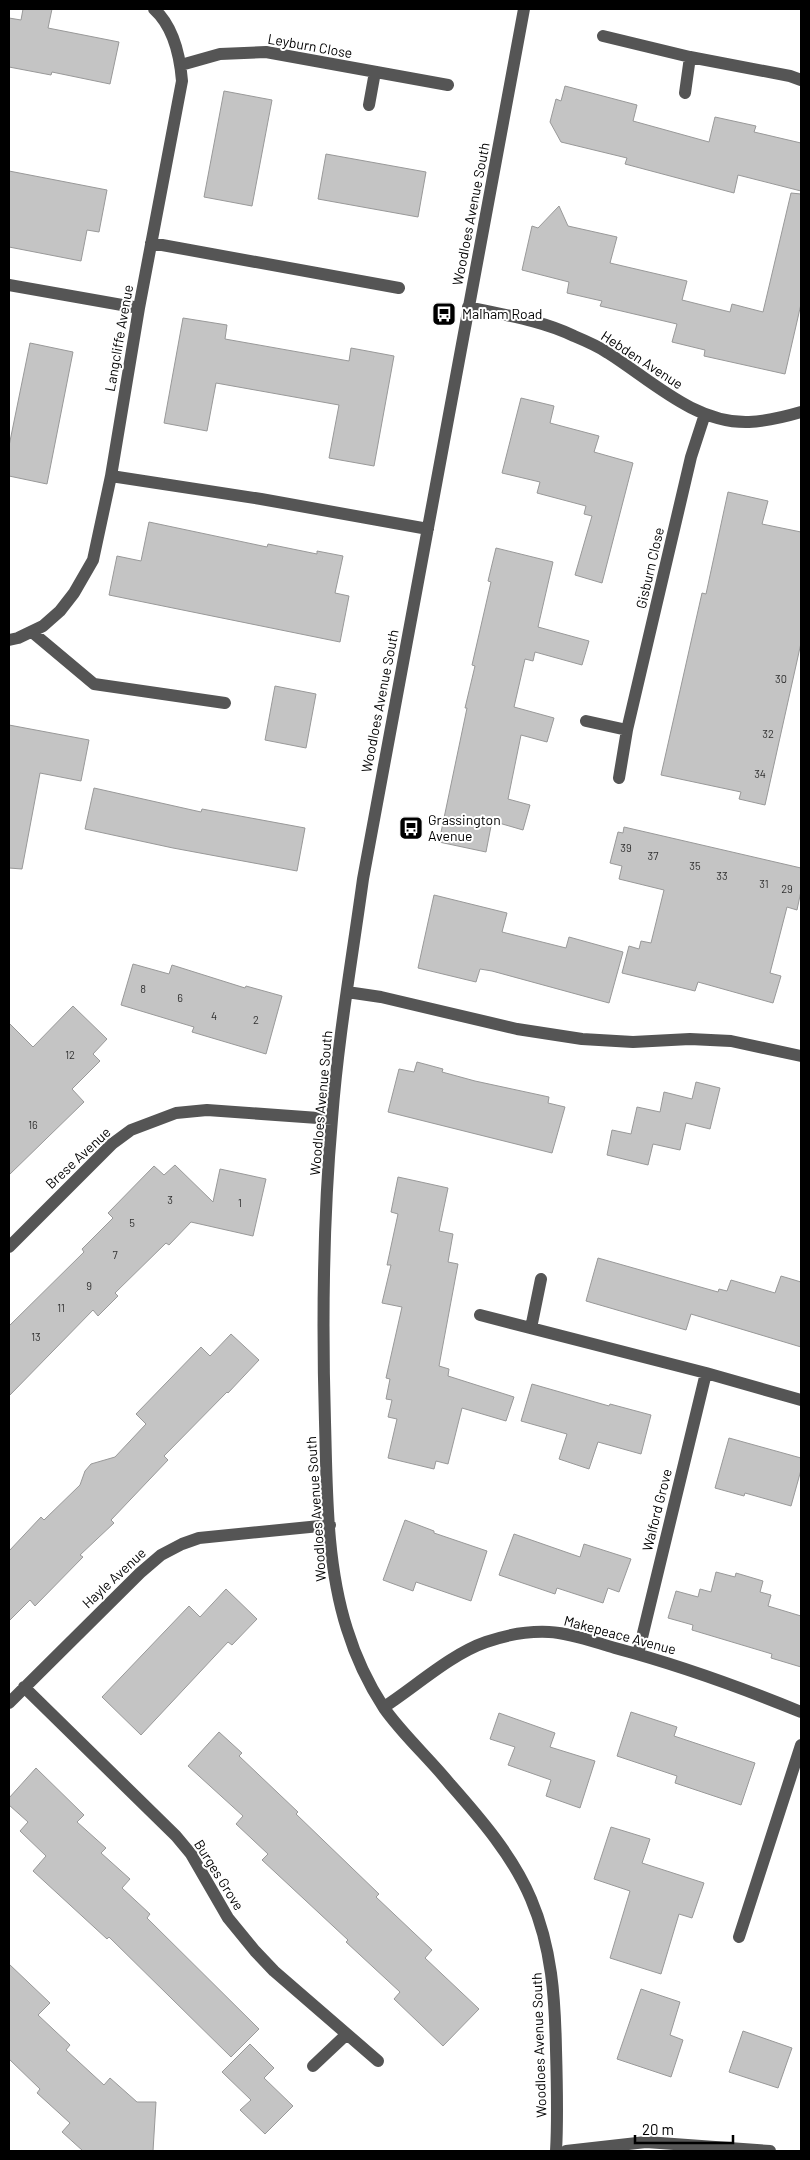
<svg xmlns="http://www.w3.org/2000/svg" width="810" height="2160" viewBox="0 0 810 2160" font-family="Barlow,sans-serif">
<rect width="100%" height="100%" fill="#fff"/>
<!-- building -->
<path fill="#c4c4c4" stroke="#999" d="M23 9H52L48 28 119 42 110 84 52 72 51 75 9 67V18L21 20Z
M565 86 637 105 633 121 709 142 715 117 756 126 754 132 801 143V191L738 175 734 193 625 164 627 158 561 142 550 122 556 99 561 101Z
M224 91 272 100 252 206 204 197Z
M326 154 426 172 418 217 318 199Z
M9 171 107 190 99 232 87 230 81 261 9 247Z
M791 193 801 194V304L785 374 704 356 705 350 672 342 677 324 600 306 602 301 567 293 569 282 522 270 532 226 538 228 559 206 568 226 617 237 610 263 687 281 682 300 730 312 732 304 763 312Z
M183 318 227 325 225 339 349 361 351 348 394 356 374 466 329 458 339 405 216 383 207 431 164 423Z
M30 343 73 352 47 484 9 476V446Z
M521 398 554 406 550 423 599 436 594 452 633 463 602 583 575 575 592 516 584 514 586 506 537 493 540 482 502 473Z
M728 492 768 501 762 524 801 532V643L765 805 739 799 741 792 661 775 702 593 706 594Z
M149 522 267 547 268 544 317 554V551L343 556 335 593 349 596 340 642 109 595 117 556 141 561Z
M496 548 553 562 538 627 589 641 582 665 535 652 533 661 525 659 514 707 554 718 547 742 521 735 508 799 530 805 523 830 492 821 486 852 439 842 467 708H465L475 666 472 665 491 582 488 581Z
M275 686 316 694 306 748 265 740Z
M9 725 89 740 81 781 40 773 22 869 9 868Z
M94 788 201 812 202 809 305 828 297 871 173 848 85 829Z
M624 827 801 868V891L797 910 787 907 770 973 781 976 773 1003 698 982 695 991 622 973 629 946 639 949 641 941 651 943 664 890 619 879 622 866 610 863 618 832 623 833Z
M434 895 507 913 502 932 566 948 569 937 623 952 609 1003 492 971 480 969 476 982 418 968Z
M133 964 169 974 172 965 245 988 246 986 282 996 266 1054 192 1032 194 1027 121 1005Z
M73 1006 107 1039 93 1054 100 1061 72 1089 84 1102 9 1175V1023L33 1047Z
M417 1062 443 1069 442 1072 475 1081 549 1097 548 1103 565 1107 552 1153 388 1112 399 1069 414 1072Z
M696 1082 720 1088 710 1129 686 1123 680 1150 653 1144 648 1165 607 1155 612 1130 631 1134 637 1107 660 1112 664 1092 692 1099Z
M175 1165 213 1202 220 1169 266 1179 253 1236 191 1222 169 1245 166 1243 115 1293 118 1296 98 1316 93 1310 9 1396V1326L84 1252 82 1249 113 1218 108 1213 154 1166 164 1175Z
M398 1177 448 1188 439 1231 453 1234 448 1262 458 1264 439 1366 449 1369 448 1376 514 1397 506 1421 462 1408 448 1464 436 1461 434 1469 388 1458 397 1419 388 1417 392 1400 386 1399 390 1379 386 1378 402 1307 382 1303 391 1265H387L398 1214 391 1212Z
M598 1258 718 1292 719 1289 727 1291 731 1280 775 1293 781 1276 801 1282V1347L691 1314 686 1330 586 1301Z
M231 1334 259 1360 228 1393 227 1392 164 1456 168 1460 111 1520 114 1523 80 1555 83 1557 35 1606 30 1600 9 1621V1551L41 1517 44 1520 80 1485 85 1471 91 1464 115 1457 146 1424 136 1414 201 1347 210 1356Z
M532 1384 609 1406 610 1404 651 1415 641 1454 598 1442 589 1469 559 1459 567 1434 521 1421Z
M729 1438 801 1458V1470L791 1506 745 1493 744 1496 715 1488Z
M405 1520 434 1531V1533L487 1551 471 1601 416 1582 413 1591 383 1580Z
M514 1534 580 1557 584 1544 631 1559 619 1592 608 1588 603 1603 557 1588 555 1594 499 1575Z
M716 1572 735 1577 736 1573 763 1581 760 1592 771 1595 768 1606 801 1616V1667L771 1658 772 1654 692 1630 693 1625 668 1618 676 1591 698 1597 700 1589 711 1592Z
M226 1589 257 1619 232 1645 228 1642 141 1735 102 1697 189 1606 200 1617Z
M631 1712 677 1727 674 1736 755 1763 741 1805 675 1783 677 1776 617 1756Z
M499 1713 555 1733 550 1747 595 1761 580 1808 546 1796 551 1780 508 1765 515 1747 490 1739Z
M219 1732 242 1753 239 1756 298 1812 296 1814 379 1894 376 1897 432 1950 425 1958 479 2009 443 2046 394 1999 400 1992 346 1942 348 1940 262 1860 268 1854 236 1824 243 1816 188 1766Z
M36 1768 84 1815 77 1822 106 1848 101 1853 130 1879 122 1888 150 1914 147 1918 259 2029 231 2057 109 1937 107 1939 33 1871 46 1856 20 1831 28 1822 9 1805V1798Z
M611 1827 650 1839 642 1863 704 1883 692 1918 679 1914 661 1974 610 1958 630 1891 594 1879Z
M9 1964 50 2003 38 2015 70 2045 66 2050 104 2085 110 2078 137 2102H156L153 2151H83L62 2132 70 2123 37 2093 40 2089 9 2059Z
M641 1989 680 2002 670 2035 683 2040 671 2077 617 2059Z
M743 2031 792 2048 778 2088 729 2072Z
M250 2044 274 2068 264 2078 293 2106 265 2134 240 2110 251 2100 222 2072Z"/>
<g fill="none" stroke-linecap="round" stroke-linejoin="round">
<!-- minor -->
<path stroke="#555" stroke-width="12" d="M524 9 363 879C352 959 338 1039 332 1119 323 1220 322 1322 325 1422 327 1490 326 1563 347 1629 355 1655 369 1685 384 1708 403 1735 429 1758 450 1784 480 1818 513 1856 531 1899 552 1948 555 1998 556 2050 557 2084 558 2118 556 2151
M603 36 690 57 790 76 801 80
M181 65 220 54 266 52 448 85
M685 93 690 57
M369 105 375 72
M151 243 399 288
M9 285 139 308
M468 307C504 315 541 320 574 336 586 341 598 346 608 353 651 380 695 424 749 422 767 421 784 417 801 412
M111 476 261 499 428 529
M32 632 94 684 225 703
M9 640 18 638 43 626 60 611 74 593 93 560 111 476 139 308 182 81C180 56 174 27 154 9
M586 721 627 730
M619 778 627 730 691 457 705 414
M347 992 381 997 517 1029 582 1039 633 1042 690 1039 731 1041 801 1056
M9 1247 112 1144 131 1130 176 1113 207 1110 332 1119
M480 1315 706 1373
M531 1328 541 1279
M638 1654 706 1373 801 1400
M24 1687 176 1836 191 1854 228 1918 255 1951 274 1971 378 2061
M9 1703 140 1573 161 1555 182 1544 199 1538 330 1525
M384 1707C415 1687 451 1654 486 1642 506 1635 528 1631 549 1632 571 1633 594 1642 615 1648 679 1665 740 1687 801 1712
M739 1937 801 1745
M313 2066 347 2034
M566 2151 646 2142 770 2151"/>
</g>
<!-- icons -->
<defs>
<g id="bus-square" transform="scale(1.25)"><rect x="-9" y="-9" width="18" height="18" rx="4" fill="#000" stroke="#fff"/><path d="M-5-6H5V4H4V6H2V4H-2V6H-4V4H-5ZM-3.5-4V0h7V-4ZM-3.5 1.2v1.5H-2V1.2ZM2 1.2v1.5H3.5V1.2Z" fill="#fff"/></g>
</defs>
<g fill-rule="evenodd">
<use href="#bus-square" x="444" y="314"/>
<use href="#bus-square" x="411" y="828"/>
</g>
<g text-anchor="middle" stroke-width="4" stroke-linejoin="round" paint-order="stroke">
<!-- number labels -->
<g font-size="11" fill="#313131">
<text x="781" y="683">30</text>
<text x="768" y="738">32</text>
<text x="760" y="778">34</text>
<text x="626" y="852">39</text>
<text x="653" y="860">37</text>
<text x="695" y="870">35</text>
<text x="722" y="880">33</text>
<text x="764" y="888">31</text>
<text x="787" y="893">29</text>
<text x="143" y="993">8</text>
<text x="180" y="1002">6</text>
<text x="214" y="1020">4</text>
<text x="256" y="1024">2</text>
<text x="70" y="1059">12</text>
<text x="33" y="1129">16</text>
<text x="170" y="1204">3</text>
<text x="240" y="1207">1</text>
<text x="132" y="1227">5</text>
<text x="115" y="1259">7</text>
<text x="89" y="1290">9</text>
<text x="61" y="1312">11</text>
<text x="36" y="1341">13</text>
</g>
<!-- street labels -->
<g font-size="14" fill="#000" stroke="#fff">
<text transform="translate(310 46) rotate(10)" y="5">Leyburn Close</text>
<text transform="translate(471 214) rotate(-79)" y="5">Woodloes Avenue South</text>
<text transform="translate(119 338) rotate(-80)" y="5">Langcliffe Avenue</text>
<text transform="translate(642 360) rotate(33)" y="5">Hebden Avenue</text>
<text transform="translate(650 568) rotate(-77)" y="5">Gisburn Close</text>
<text transform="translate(380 701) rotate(-79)" y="5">Woodloes Avenue South</text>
<text transform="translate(321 1103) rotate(-85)" y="5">Woodloes Avenue South</text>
<text transform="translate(78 1158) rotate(-43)" y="5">Brese Avenue</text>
<text transform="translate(316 1509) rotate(-94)" y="5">Woodloes Avenue South</text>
<text transform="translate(657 1510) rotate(-76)" y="5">Walford Grove</text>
<text transform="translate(114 1578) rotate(-43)" y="5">Hayle Avenue</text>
<text transform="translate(620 1635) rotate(15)" y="5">Makepeace Avenue</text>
<text transform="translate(219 1875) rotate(58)" y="5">Burges Grove</text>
<text transform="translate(539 2045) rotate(-92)" y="5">Woodloes Avenue South</text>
</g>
<!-- poi labels -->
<g font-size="14" fill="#000" stroke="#fff" text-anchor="start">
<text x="462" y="319">Malham Road</text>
<text x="428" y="825">Grassington<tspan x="428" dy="16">Avenue</tspan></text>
</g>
</g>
<!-- border -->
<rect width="810" height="2160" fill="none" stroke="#000000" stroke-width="20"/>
<!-- scale -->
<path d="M635 2135v8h98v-8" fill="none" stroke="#000000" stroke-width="2.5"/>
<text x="642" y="2135" font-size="15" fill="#000000" stroke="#ffffff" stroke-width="4" paint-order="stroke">20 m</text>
</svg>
